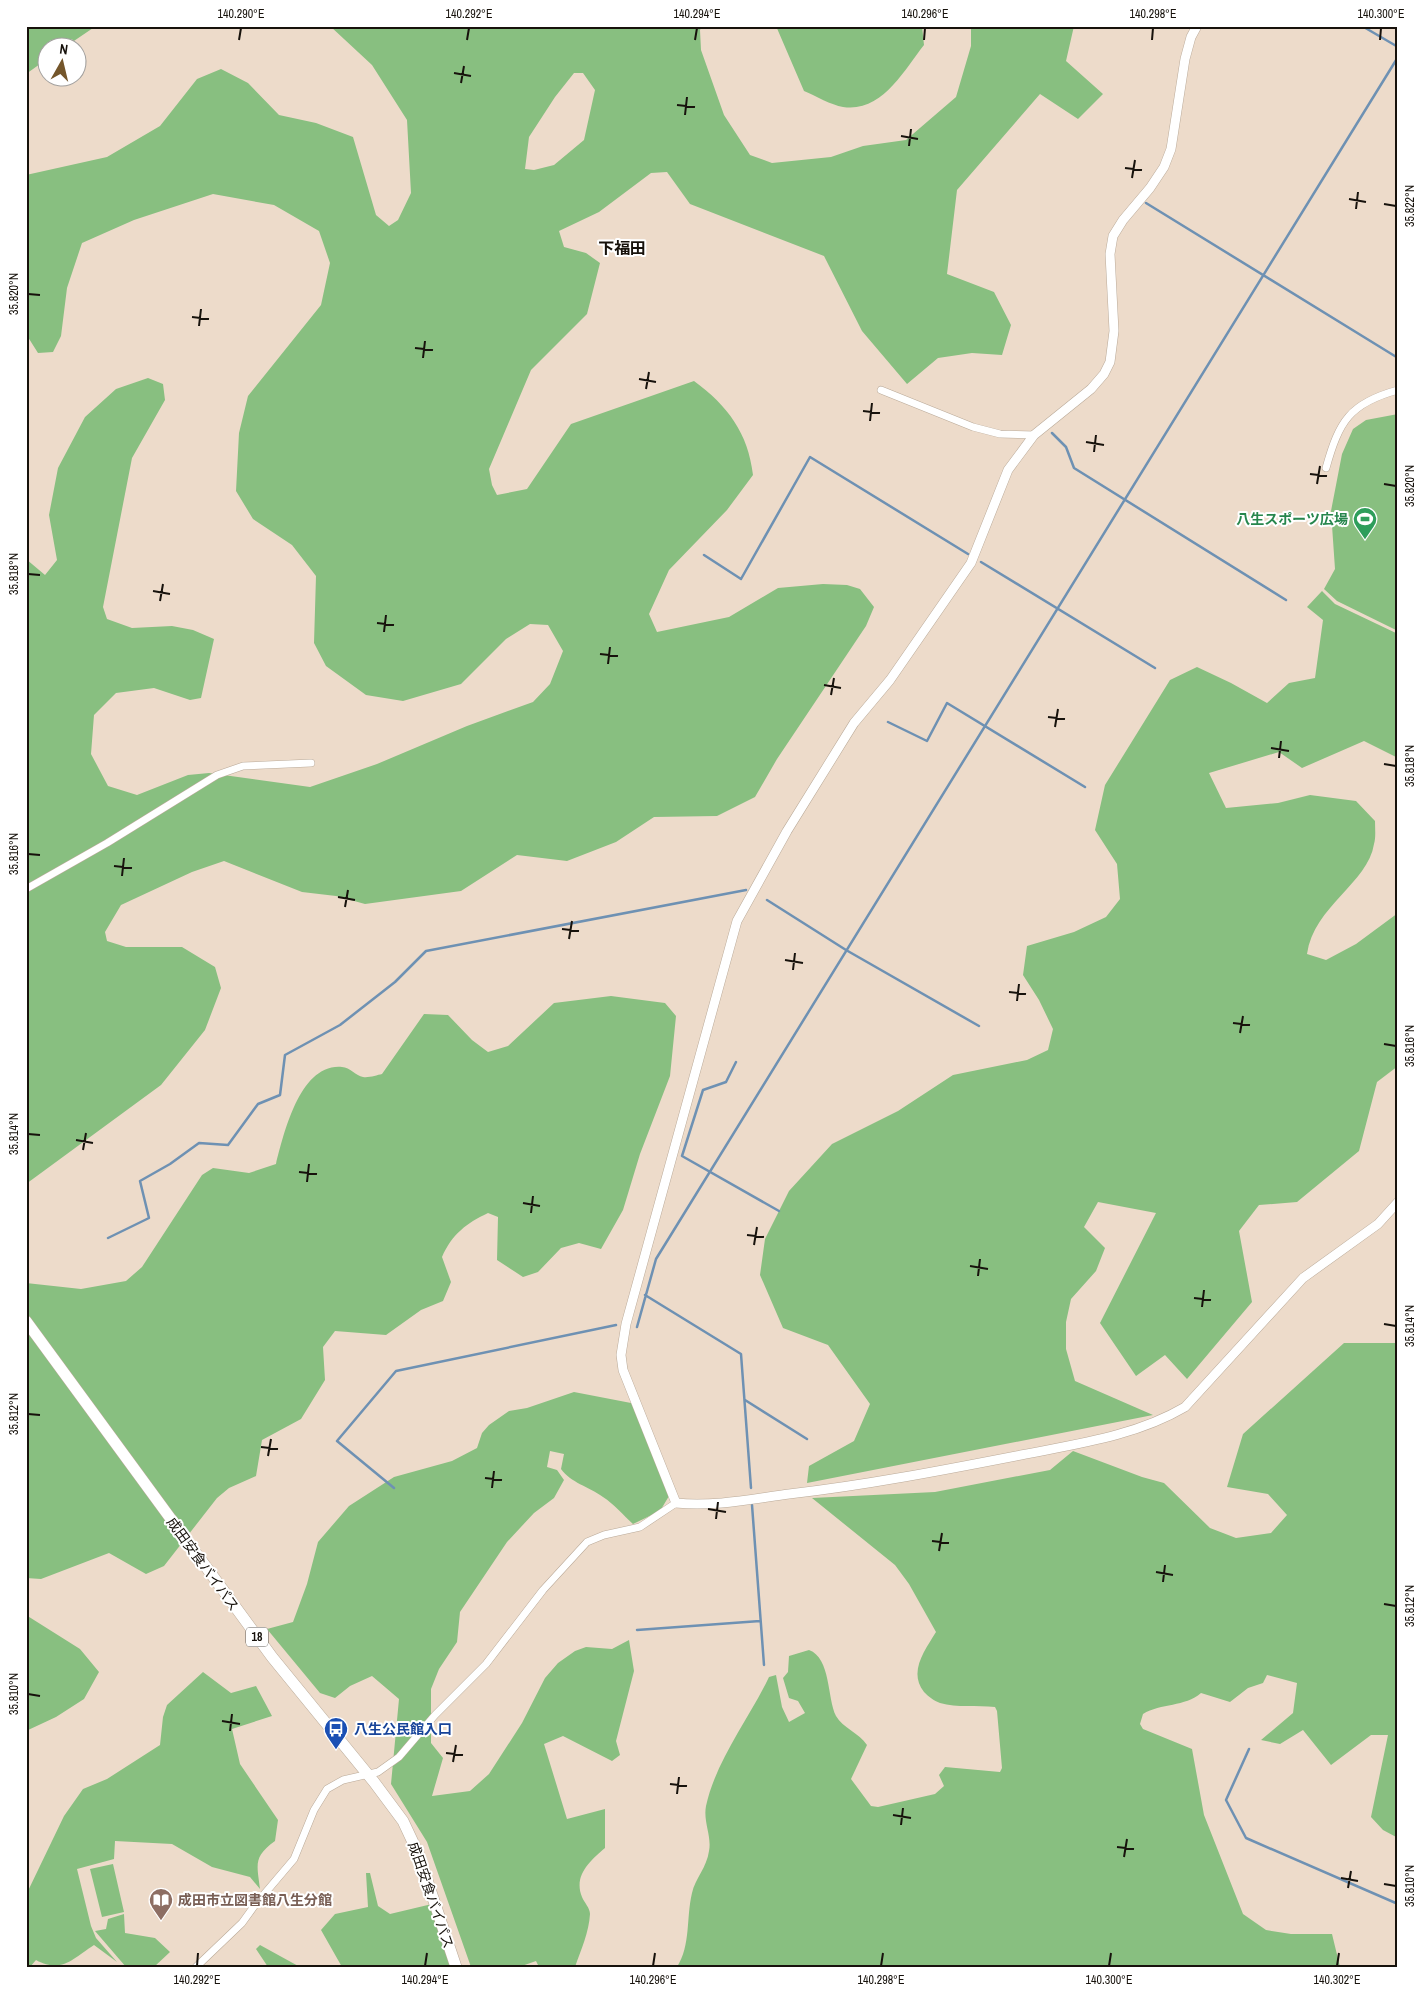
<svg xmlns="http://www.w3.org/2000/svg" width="1424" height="1993" viewBox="0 0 1424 1993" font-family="'Archivo Narrow','Noto Sans JP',sans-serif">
<rect width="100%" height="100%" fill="#eddbca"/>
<!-- green -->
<path fill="#88bf80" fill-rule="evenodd" d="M26 26H96L65 47 48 48 47 59 26 74Z
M330 26H702L700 30 701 50 724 115 750 155 772 163 831 157 863 146 906 140 956 97 971 46V26H1074L1066 61 1103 94 1078 119 1040 94 957 190 947 274 994 292 1011 325 1002 355 972 353 938 358 907 384 862 331 824 256 690 204 667 172 651 173 599 212 559 231 564 247 586 253 600 263 587 314 531 370 489 469 492 485 497 495 527 489 571 424 694 381C728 406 748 433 753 475L727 510 669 570 649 614 657 632 729 617 778 588 823 584 847 585 860 589 874 607 866 626 777 759 755 797 717 816 654 817 616 842 567 861 517 855 461 891 365 904 336 896 302 892 224 861 192 872 121 905 105 932 107 941 126 947H182L215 967 221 988 205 1030 161 1085 26 1184V559L45 575 57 560 49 515 58 468 85 417 116 389 148 378 163 384 165 400 132 458 103 607 107 619 132 628 172 626 193 630 214 639 201 698 190 700 154 688 116 693 94 715 91 754 108 786 137 795 188 775 209 773 310 787 377 764 467 726 533 702 550 684 563 651 548 625 530 624 506 639 461 684 403 701 366 695 326 666 314 643 316 576 292 545 253 519 236 491 239 433 248 396 321 305 330 263 319 231 274 205 213 194 134 220 82 243 67 288 61 336 53 352 38 353 26 334V175L107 157 160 126 197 79 221 69 248 83 279 115 316 123 353 137 376 215 389 226 398 220 411 193 407 120 372 65ZM574 73H583L595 90 584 140 554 165 534 170 525 169 529 137 555 97Z
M776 26H922L924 45C904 70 882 113 843 107 831 105 816 96 804 91Z
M1398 414V631L1337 601 1324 589 1335 569 1331 511 1342 454 1353 429 1366 420Z
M1322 591 1335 604 1398 634V758L1364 741 1302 768 1279 752 1209 773 1226 808 1278 803 1310 795 1356 801 1375 821C1375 829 1376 837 1374 844 1368 883 1314 906 1307 954L1326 960 1356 944 1398 913V1066L1377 1082 1359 1151 1297 1202 1259 1205 1239 1231 1252 1302 1187 1379 1165 1355 1136 1376 1100 1323 1156 1213 1098 1202 1084 1227 1105 1248 1096 1271 1071 1299 1066 1322V1349L1075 1381 1153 1415 807 1483 809 1466 854 1441 870 1404 828 1345 783 1328 760 1275 765 1239 789 1191 832 1144 898 1111 953 1075 1027 1060 1048 1050 1053 1029 1039 1000 1023 975 1027 946 1074 932 1106 917 1120 899 1117 864 1095 830 1105 785 1170 680 1197 667 1231 683 1267 703 1289 683 1315 678 1323 620 1307 607Z
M611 996 665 1003 676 1016 670 1076 640 1154 623 1210 601 1249 579 1243 561 1248 538 1272 523 1277 497 1260 498 1217 488 1213C467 1223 452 1234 442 1257L451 1282 443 1301 421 1310 386 1335 335 1331 323 1347 325 1380 301 1419 262 1440 256 1476 229 1488 217 1498 164 1566 146 1574 109 1553 41 1579 26 1578V1283L81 1289 126 1281 142 1267 202 1175 213 1168 249 1173 276 1164C284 1133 300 1063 342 1067 350 1067 356 1076 363 1077 369 1078 377 1075 382 1074L424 1014 448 1015 472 1040 488 1052 508 1046 554 1003Z
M1344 1343H1398V1838L1383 1830 1371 1817 1388 1735H1371L1331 1765 1303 1730 1280 1744 1261 1740 1293 1713 1297 1683 1267 1675 1263 1683 1248 1688 1230 1702 1201 1693C1185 1707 1161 1703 1143 1714L1140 1724 1143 1729 1192 1749 1204 1815 1243 1914 1266 1930 1291 1934H1332L1340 1967H677C691 1945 686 1918 692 1893 695 1879 707 1867 709 1851 712 1836 703 1822 706 1806 716 1760 749 1719 769 1677L776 1675 782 1707 789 1722 805 1713 798 1701 789 1698 783 1678 788 1672 789 1656 809 1650C831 1658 827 1698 836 1716 843 1728 859 1733 867 1745L851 1779 871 1806 878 1807 935 1794 944 1786 939 1775 945 1767 1000 1772 1002 1768 997 1711 995 1707C977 1705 957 1708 940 1703 934 1701 928 1696 924 1692 908 1672 925 1650 936 1632L909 1584 895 1565 812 1498 935 1492 1050 1470 1073 1451 1142 1477 1164 1483 1210 1528 1236 1538 1271 1533 1287 1515 1268 1494 1227 1487 1243 1434Z
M574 1392 631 1403 643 1425 669 1496 660 1511 633 1524C623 1515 614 1504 603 1497 588 1486 571 1483 561 1469L564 1454 550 1451 547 1467 557 1470 564 1480 554 1498 534 1513 507 1542 460 1612 457 1642 439 1669 431 1689V1743L443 1758 432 1796 470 1791 489 1774 522 1723 545 1678 558 1663 575 1651 586 1647 612 1649 629 1640 634 1671 616 1741 620 1755 612 1761 563 1736 544 1744 567 1819 605 1809V1848C591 1860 573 1875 582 1897 584 1902 590 1908 590 1914 589 1932 581 1950 575 1967H539L536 1961 519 1967H471L427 1842 391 1784 399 1699 372 1676 350 1686 335 1698 320 1693 267 1629 293 1622 307 1584 318 1542 349 1506 394 1477 452 1461 477 1448 482 1433 489 1425 509 1411 527 1408Z
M26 1615 80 1649 99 1672 84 1699 56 1717 26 1731Z
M203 1672 231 1693 256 1686 272 1716 232 1729 240 1764 278 1820 275 1841C253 1857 257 1864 260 1889L250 1877 212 1867 172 1844 115 1841 114 1859 77 1869 91 1926 96 1938 117 1962 94 1945C72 1959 62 1974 36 1960L30 1967H26V1895L64 1816 83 1789 107 1779 160 1745 163 1717 167 1705Z
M113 1864 124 1912 102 1917 90 1869Z
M366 1873H370L378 1906 390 1914 432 1904 450 1967H342L321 1930 335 1914 368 1907Z
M124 1914 125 1933 155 1938 170 1952 154 1967H126L95 1931 106 1929 108 1919Z
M260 1945 300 1967H268L256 1949Z"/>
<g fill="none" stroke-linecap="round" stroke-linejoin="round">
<!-- stream -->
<path stroke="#6e91b3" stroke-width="2.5" d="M1362 26 1398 47
M1146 203 1398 358
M1052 433 1066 447 1074 468 1286 600
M704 555 741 579 810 457 968 554
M981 562 1155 668
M888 722 927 741 947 703 1085 787
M767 900 846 950 979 1026
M736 1062 726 1082 703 1090 682 1156 779 1211
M108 1238 149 1218 140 1181 170 1164 199 1143 228 1145 258 1104 280 1095 285 1055 340 1025 395 982 426 951 746 890
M645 1295 741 1354 751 1488
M637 1327 656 1259 1398 57
M745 1400 807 1439
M394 1488 337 1441 396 1371 616 1325
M752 1505 764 1665
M637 1630 760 1621
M1249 1749 1226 1800 1246 1838 1398 1904"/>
<!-- minor casing -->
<g stroke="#baaa99" stroke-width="8">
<path id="minor" d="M881 390 973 427 1000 434 1034 435
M1326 468C1339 421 1350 403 1398 390
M26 889 107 843 217 775 243 766 311 763
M196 1967 242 1923 255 1905 294 1859 314 1810 327 1789 343 1780 378 1772 399 1757 435 1715 486 1664 543 1590 587 1542 604 1535 640 1527 676 1503"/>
</g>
<!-- tertiary casing -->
<g stroke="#baaa99" stroke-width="10">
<path id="tertiary" d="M1197 26 1191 37 1185 59 1171 149 1164 167 1150 188 1123 220 1113 236 1110 254 1114 331 1110 362 1104 374 1091 389 1034 435 1008 470 971 563 890 680 854 723 787 831 737 921 626 1324 621 1355 623 1370 676 1503C713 1507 752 1499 789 1494 867 1485 944 1470 1021 1455 1076 1444 1136 1436 1185 1407L1303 1278 1378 1224 1398 1202"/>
</g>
<!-- primary casing -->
<g stroke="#baaa99" stroke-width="12">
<path id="primary" d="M26 1321 272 1657 374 1782 403 1821 418 1853 456 1967"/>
</g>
<!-- minor -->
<use href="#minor" stroke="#fff" stroke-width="7"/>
<!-- tertiary -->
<use href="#tertiary" stroke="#fff" stroke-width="9"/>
<!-- primary -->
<use href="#primary" stroke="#fff" stroke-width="11"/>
</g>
<!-- ticks -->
<path fill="none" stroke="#17120c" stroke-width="2" d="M239 40 241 28M467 40 469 28M695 40 697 28M924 40 925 28M1152 40 1153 28M1380 40 1381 28M454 73 471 76M461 83 464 66M677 105 695 107M685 115 687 97M901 136 918 139M909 146 911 129M1125 168 1142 170M1132 178 1135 160M1349 199 1366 202M1384 204 1396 206M1356 209 1358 192M28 294 40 295M192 317 209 319M199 326 201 309M415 348 433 350M423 358 425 341M639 379 656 382M646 389 649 372M863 411 880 413M870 421 872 403M1086 442 1104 445M1094 452 1096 435M1310 474 1327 476M1317 484 1320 466M1384 484 1396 486M28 574 40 575M153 591 170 594M160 601 163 584M377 623 394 625M384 632 386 615M600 654 618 656M608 664 610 647M824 685 841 688M831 695 834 678M1048 717 1065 719M1055 727 1058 709M1271 748 1289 751M1279 758 1281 741M1384 764 1396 766M28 854 40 855M114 866 132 868M122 876 124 858M338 897 355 900M345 907 348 890M562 929 579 931M569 939 572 921M785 960 803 963M793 970 795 953M1009 992 1026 994M1017 1001 1019 984M1233 1023 1250 1025M1240 1033 1243 1016M1384 1044 1396 1046M28 1134 40 1135M76 1140 93 1143M83 1150 86 1133M299 1172 317 1174M307 1182 309 1164M523 1203 540 1206M531 1213 533 1196M747 1235 764 1237M754 1245 757 1227M970 1266 988 1269M978 1276 980 1259M1194 1298 1211 1300M1202 1307 1204 1290M1384 1324 1396 1326M28 1414 40 1415M261 1447 278 1449M268 1456 271 1439M485 1478 502 1480M492 1488 494 1471M708 1509 726 1512M716 1519 718 1502M932 1541 949 1543M939 1551 942 1533M1156 1572 1173 1575M1163 1582 1165 1565M1384 1604 1396 1606M28 1694 40 1696M222 1721 240 1724M230 1731 232 1714M446 1753 463 1755M453 1762 456 1745M670 1784 687 1786M677 1794 679 1777M893 1815 911 1818M901 1825 903 1808M1117 1847 1134 1849M1124 1857 1127 1839M1341 1878 1358 1881M1384 1884 1396 1886M1348 1888 1351 1871M197 1966 198 1953M425 1966 427 1953M653 1966 655 1953M881 1966 883 1953M1109 1966 1111 1953M1337 1966 1339 1953"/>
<!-- icons -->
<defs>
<g id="stadium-pin" transform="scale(1.25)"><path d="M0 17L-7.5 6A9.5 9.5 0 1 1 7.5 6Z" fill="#2e9e5b" stroke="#fff"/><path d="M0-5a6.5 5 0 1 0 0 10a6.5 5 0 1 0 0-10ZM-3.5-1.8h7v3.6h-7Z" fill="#fff"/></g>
<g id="bus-pin" transform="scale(1.25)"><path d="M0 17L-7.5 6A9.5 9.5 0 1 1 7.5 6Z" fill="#1a4fb4" stroke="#fff"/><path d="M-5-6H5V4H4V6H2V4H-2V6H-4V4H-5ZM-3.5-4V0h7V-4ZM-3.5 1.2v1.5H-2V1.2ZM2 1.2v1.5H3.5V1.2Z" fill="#fff"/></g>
<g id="library-pin" transform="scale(1.25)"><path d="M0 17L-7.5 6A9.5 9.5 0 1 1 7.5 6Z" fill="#8d6e63" stroke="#fff"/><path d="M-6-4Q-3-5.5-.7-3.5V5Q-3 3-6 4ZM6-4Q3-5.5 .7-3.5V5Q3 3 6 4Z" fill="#fff"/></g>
</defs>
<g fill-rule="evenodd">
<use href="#stadium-pin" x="1365" y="519"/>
<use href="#bus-pin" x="336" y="1729"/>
<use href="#library-pin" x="161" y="1900"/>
</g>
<g text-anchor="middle" stroke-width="4" stroke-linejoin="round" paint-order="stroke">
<!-- shield labels -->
<rect fill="#fff" stroke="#5d5955" stroke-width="1" x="246" y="1627.5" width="22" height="19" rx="4"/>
<g font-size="12" font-weight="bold" fill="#17120c">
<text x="257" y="1641">18</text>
</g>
<!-- leisure labels -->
<g font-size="14" font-weight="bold" fill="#27864d" stroke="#fff" text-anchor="end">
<text x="1348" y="524">八生スポーツ広場</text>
</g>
<!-- street labels -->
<g font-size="14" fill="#17120c" stroke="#fff">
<text transform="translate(203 1564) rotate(54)" y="5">成田安食バイパス</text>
<text transform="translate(431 1895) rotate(71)" y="5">成田安食バイパス</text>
</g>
<!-- transit labels -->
<g font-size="14" font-weight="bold" fill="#164399" stroke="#fff" text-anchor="start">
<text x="354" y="1734">八生公民館入口</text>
</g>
<!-- education labels -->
<g font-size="14" font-weight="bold" fill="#785e54" stroke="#fff" text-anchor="start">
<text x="178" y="1905">成田市立図書館八生分館</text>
</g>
<!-- quarter labels -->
<g font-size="16" font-weight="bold" fill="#17120c" stroke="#fff">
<text x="622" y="254">下福田</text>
</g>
</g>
<!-- border -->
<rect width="1424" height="1993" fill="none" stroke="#ffffff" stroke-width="55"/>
<!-- north arrow -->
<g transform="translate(62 62) rotate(8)"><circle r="24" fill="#ffffff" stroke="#a2a09e"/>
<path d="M0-4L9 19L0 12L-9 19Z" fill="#74562b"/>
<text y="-8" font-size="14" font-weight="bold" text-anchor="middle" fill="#17120c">N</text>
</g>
<rect x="28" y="28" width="1368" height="1938" fill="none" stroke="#17120c" stroke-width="2"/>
<g font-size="12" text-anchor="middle" fill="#17120c">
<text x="241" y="18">140.290°E</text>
<text x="469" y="18">140.292°E</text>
<text x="697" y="18">140.294°E</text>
<text x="925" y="18">140.296°E</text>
<text x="1153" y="18">140.298°E</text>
<text x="1381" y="18">140.300°E</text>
<text transform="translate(1410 206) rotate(-90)" y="4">35.822°N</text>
<text transform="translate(14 294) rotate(-90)" y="4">35.820°N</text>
<text transform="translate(1410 486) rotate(-90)" y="4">35.820°N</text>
<text transform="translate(14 574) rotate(-90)" y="4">35.818°N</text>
<text transform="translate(1410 766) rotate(-90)" y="4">35.818°N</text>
<text transform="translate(14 854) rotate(-90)" y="4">35.816°N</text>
<text transform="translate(1410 1046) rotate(-90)" y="4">35.816°N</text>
<text transform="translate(14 1134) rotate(-90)" y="4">35.814°N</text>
<text transform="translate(1410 1326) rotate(-90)" y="4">35.814°N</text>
<text transform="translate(14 1414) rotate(-90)" y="4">35.812°N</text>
<text transform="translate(1410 1606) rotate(-90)" y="4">35.812°N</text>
<text transform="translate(14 1694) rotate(-90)" y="4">35.810°N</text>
<text transform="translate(1410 1886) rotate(-90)" y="4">35.810°N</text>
<text x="197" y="1984">140.292°E</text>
<text x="425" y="1984">140.294°E</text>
<text x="653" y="1984">140.296°E</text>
<text x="881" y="1984">140.298°E</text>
<text x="1109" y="1984">140.300°E</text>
<text x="1337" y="1984">140.302°E</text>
</g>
</svg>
